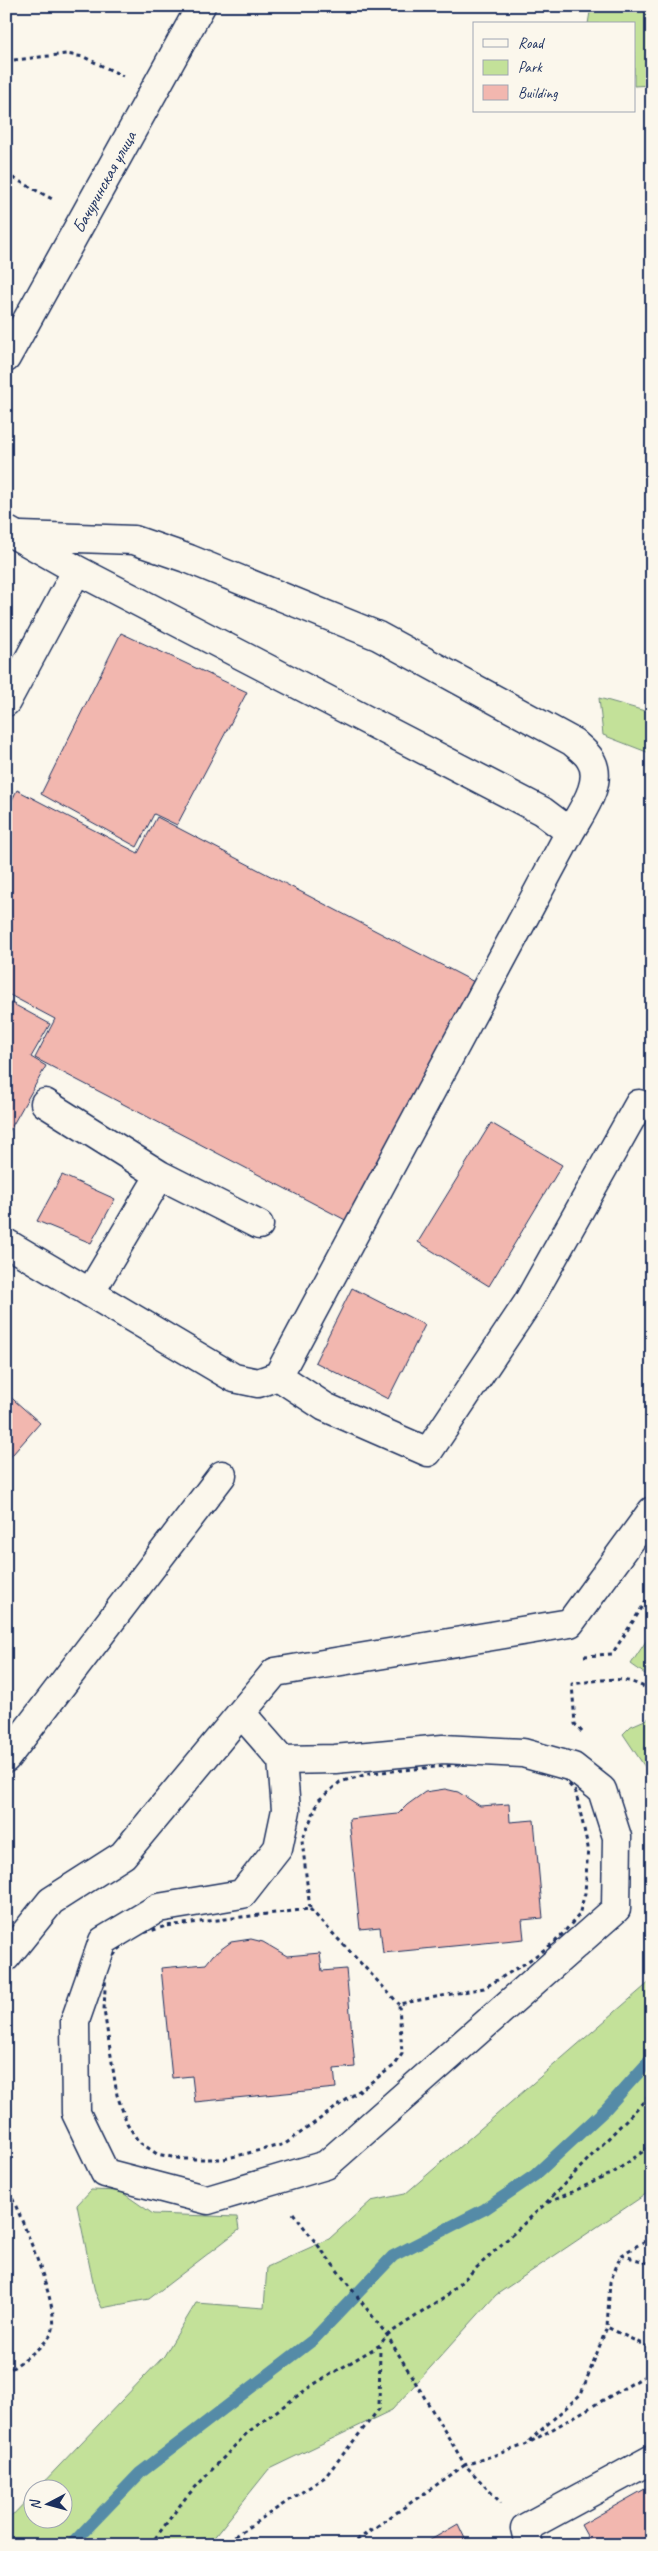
<svg xmlns="http://www.w3.org/2000/svg" width="658" height="2551" viewBox="0 0 658 2551" font-family="Caveat,sans-serif">
<rect width="100%" height="100%" fill="#fbf7ec"/>
<filter id="ink" filterUnits="userSpaceOnUse"><feTurbulence type="fractalNoise" baseFrequency=".02" numOctaves="2"/><feDisplacementMap in="SourceGraphic" scale="10" xChannelSelector="R" yChannelSelector="G"/><feConvolveMatrix kernelMatrix="1 2 1 2 8 2 1 2 1" color-interpolation-filters="sRGB"/></filter>
<g filter="url(#ink)">
<!-- green -->
<path fill="#c3e199" stroke="#6f887c" d="M591 6H652V85L634 86V24H588Z
M599 698 652 713V754L603 735Z
M652 1632V1679L631 1664Z
M652 1717V1768L647 1770 623 1734 631 1726Z
M652 1980V2190L496 2295 392 2410 269 2469 208 2545H6V2522L32 2495V2518H62V2488H38L164 2356 196 2303 264 2308 267 2267 329 2239 371 2201 405 2194Z
M91 2190 120 2191 153 2214 237 2217 239 2230 149 2299 102 2308 95 2292 77 2205Z"/>
<g fill="none" stroke-linecap="round" stroke-linejoin="round">
<!-- stream -->
<path stroke="#548ba7" stroke-width="12" d="M71 2545 140 2473 313 2340 393 2256 485 2209 535 2175 605 2110 652 2058"/>
</g>
<!-- building -->
<path fill="#f2b7af" stroke="#1b2f5e" d="M121 633 247 692 177 825 154 814 137 847 41 794Z
M17 790 138 853 157 817 480 985 355 1225 35 1058 55 1019 6 993V812Z
M6 1000 50 1024 31 1057 46 1066 6 1137Z
M491 1123 562 1165 489 1286 418 1242Z
M62 1175 115 1199 91 1243 37 1221Z
M352 1288 425 1325 388 1399 315 1362Z
M6 1393 40 1423 6 1462Z
M445 1789 458 1792 480 1806 509 1804 510 1822 534 1820 543 1918 522 1920 524 1939 383 1953 380 1927 360 1929 349 1819 398 1814 407 1805 425 1792Z
M251 1939 263 1942 287 1956 320 1953 322 1971 346 1969 355 2067 334 2069 336 2088 195 2102 192 2076 172 2078 161 1968 206 1964 213 1955 231 1942Z
M652 2485V2545H592L581 2525Z
M458 2524 468 2545H422Z"/>
<g fill="none" stroke-linecap="round" stroke-linejoin="round">
<!-- minor casing -->
<g stroke="#1b2f5e" stroke-width="31">
<path id="minor" d="M6 358 201 6
M6 530 77 570 542 811 570 832 278 1376 258 1383 234 1378 6 1243
M21 536 134 540 189 559 378 636 573 742C578 747 586 752 590 759 605 781 581 812 570 832
M6 702 77 570
M45 1103 160 1175 259 1225
M90 1293 160 1175
M278 1376 325 1407 428 1452 527 1304 639 1104
M241 1713 282 1760 335 1759 443 1749 523 1753 573 1767 602 1790 617 1837 616 1909 326 2165 208 2200 105 2173 76 2113 75 2021 103 1941 158 1908 242 1894 278 1848 286 1810 282 1760
M6 1758 222 1475
M6 1957 51 1901 123 1855 275 1672 570 1623 652 1511
M529 2545 525 2528 652 2459"/>
</g>
<!-- path -->
<path stroke="#1b2f5e" stroke-width="3" stroke-dasharray="4 4" stroke-linecap="butt" d="M6 61 66 54 84 57 123 76
M6 174 54 200
M584 1656 612 1654 652 1592
M582 1732 575 1724 572 1684C604 1680 624 1673 652 1692
M521 1759 559 1772 576 1793 588 1847 585 1893 579 1915 555 1942 524 1964 484 1988 399 2004 402 2054 395 2065 285 2144 224 2159H182L157 2154 138 2141 127 2123 117 2095 104 2010 106 1967 116 1952 134 1936 166 1926 310 1909 302 1840 319 1800 340 1782 371 1773Z
M310 1909 399 2004
M6 2184C18 2210 59 2304 53 2329 50 2344 18 2363 6 2373
M548 2203 613 2173 652 2145
M293 2213 387 2335 465 2465 525 2445 652 2372
M652 2237 621 2255 610 2282 607 2327 652 2349
M621 2255 652 2264
M529 2441 581 2394 607 2327
M150 2545 187 2496 248 2432 311 2386 380 2345 387 2335 444 2298 544 2205 652 2093
M221 2545 325 2477 379 2409 380 2346
M350 2545 465 2465 501 2503"/>
<!-- minor -->
<use href="#minor" stroke="#fbf7ec" stroke-width="28"/>
</g>
</g>
<g text-anchor="middle" stroke-width="4.5" stroke-linejoin="round" paint-order="stroke">
<!-- street labels -->
<g font-size="18" fill="#1b2f5e" stroke="#fbf7ec">
<text transform="translate(104 182) rotate(-61)" y="6">Бачуринская улица</text>
</g>
</g>
<!-- margin -->
<rect width="658" height="2551" fill="none" stroke="#fbf7ec" stroke-width="25"/>
<rect x="12" y="12" width="633" height="2526" fill="none" stroke="#1b2f5e" stroke-width="2" filter="url(#ink)"/>
<!-- legend -->
<rect x="473" y="22" width="162" height="90" fill="#fbf7ec" stroke="#a1a7b3"/>
<rect x="483" y="39" width="25" height="8" fill="#fbf7ec" stroke="#a1a7b3"/>
<text x="518" y="48" font-size="15" fill="#1b2f5e">Road</text>
<rect x="483" y="60" width="25" height="15" fill="#c3e199" stroke="#a1a7b3"/>
<text x="518" y="72" font-size="15" fill="#1b2f5e">Park</text>
<rect x="483" y="85" width="25" height="15" fill="#f2b7af" stroke="#a1a7b3"/>
<text x="518" y="98" font-size="15" fill="#1b2f5e">Building</text>
<!-- north arrow -->
<g transform="translate(48 2504) rotate(264)"><circle r="24" fill="#fbf7ec" stroke="#a1a7b3"/>
<path d="M0-4L9 19L0 12L-9 19Z" fill="#1b2f5e"/>
<text y="-8" font-size="14" font-weight="bold" text-anchor="middle" fill="#1b2f5e">N</text>
</g>
</svg>
